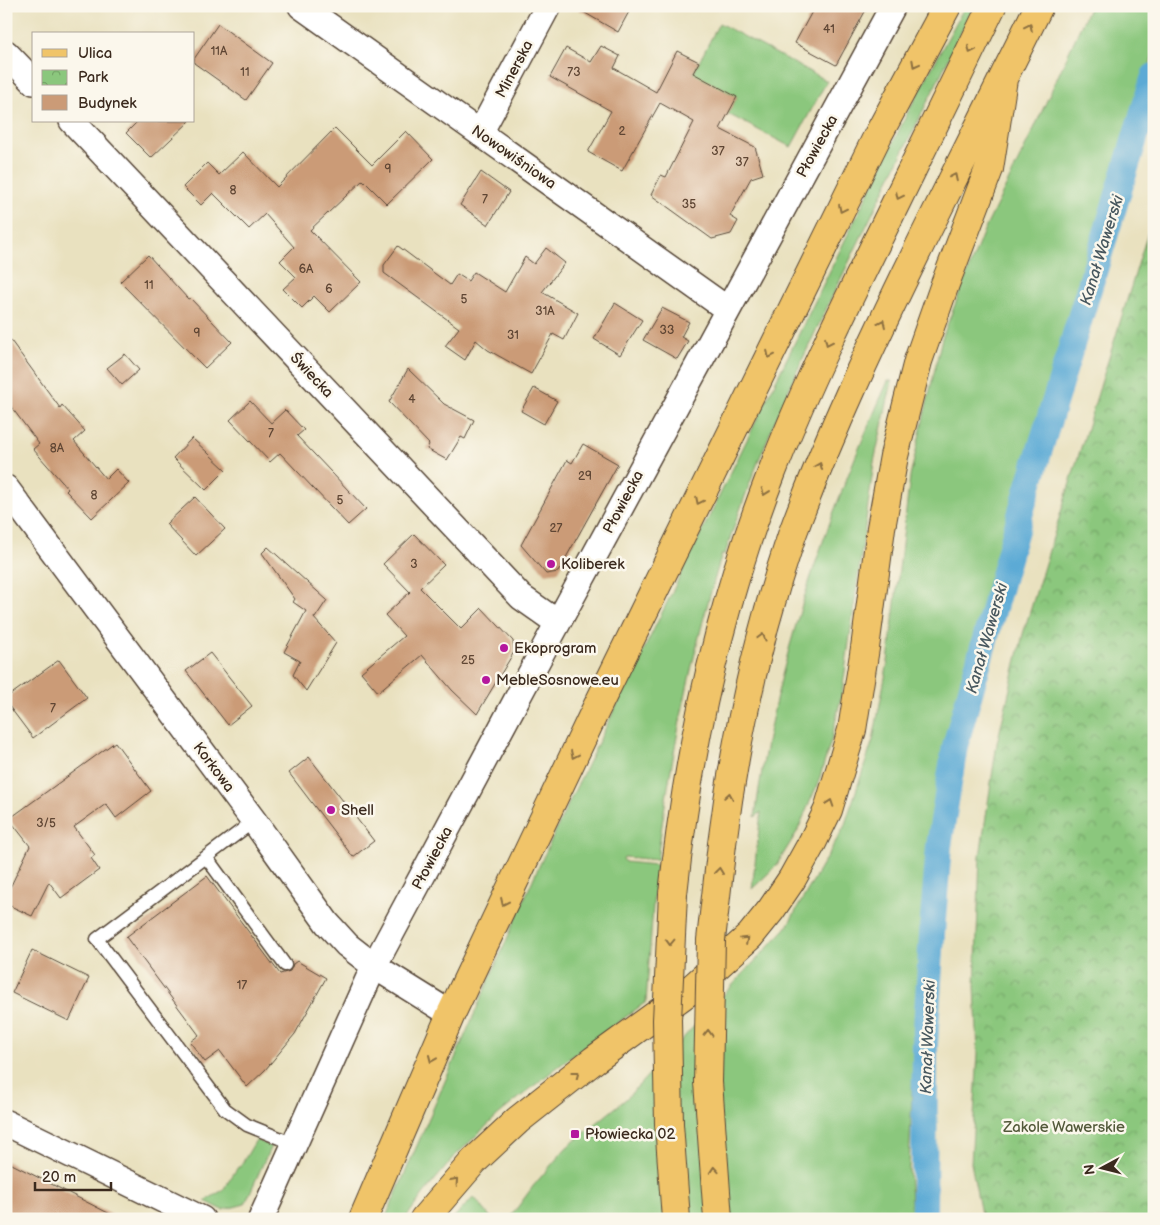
<svg xmlns="http://www.w3.org/2000/svg" width="1160" height="1225" viewBox="0 0 1160 1225" font-family="'Balsamiq Sans',sans-serif">
<defs>
<pattern id="park-crowns" width="20" height="18" patternUnits="userSpaceOnUse" patternTransform="scale(1.25)"><rect width="20" height="18" fill="#8bc77d"/><path d="M2 6a3 3 0 1 1 6 0M12 15a3 3 0 1 1 6 0" fill="none" stroke="#73a266"/></pattern>
</defs>
<rect width="100%" height="100%" fill="#fbf7ec"/>
<filter id="ink" filterUnits="userSpaceOnUse"><feTurbulence type="fractalNoise" baseFrequency=".02" numOctaves="2"/><feDisplacementMap in="SourceGraphic" scale="10" xChannelSelector="R" yChannelSelector="G"/><feConvolveMatrix kernelMatrix="1 2 1 2 8 2 1 2 1" color-interpolation-filters="sRGB"/></filter>
<filter id="wash" filterUnits="userSpaceOnUse"><feTurbulence type="fractalNoise" baseFrequency=".0096" numOctaves="4" result="noise"/><feDisplacementMap in="SourceGraphic" scale="20" xChannelSelector="R" yChannelSelector="G"/><feGaussianBlur stdDeviation="1.12" result="paint"/><feColorMatrix in="noise" values="0 0 0 0 0 0 0 0 0 0 0 0 0 0 0 0 0 1.4 0 .05"/><feComposite in="paint" operator="in"/></filter>
<g filter="url(#wash)">
<rect width="100%" height="100%" fill="#e9e1bf"/>
<!-- green -->
<path fill="#8bc77d" stroke="#63784e" d="M965 6H974C927 104 878 201 831 299 791 382 753 466 725 554H722C691 655 671 756 657 860L624 857 623 859 625 862 656 865 646 1002 555 1069 499 1114 456 1155 424 1193 405 1219H385L534 877 573 794 906 116Z
M1090 6H1154V51L988 605 940 789 913 1066 909 1168 912 1219H509L534 1185 566 1148 626 1099 786 928 844 827 873 740 888 662 910 477 942 338 983 233 1032 133Z
M719 23 827 81 791 147 728 114 737 97 693 74Z
M888 381H892L874 462 842 693 831 741 818 783 797 832 776 866 752 889 761 812 755 817C775 662 825 522 888 381Z
M256 1140 271 1146 245 1204 223 1210 205 1201 223 1190 238 1167H240Z
M474 1197 492 1219H452Z"/>
<!-- park -->
<path fill="url(#park-crowns)" stroke="#63784e" d="M1154 213V1219H982L971 1163 978 1054 975 986 980 856 997 743 1023 634Z"/>
<g fill="none" stroke-linecap="round" stroke-linejoin="round">
<!-- canal -->
<path stroke="#5caad5" stroke-width="26" d="M924 1219 925 1044 933 919 939 846 955 746 1023 505 1154 76"/>
</g>
<g id="blocks">
<!-- building -->
<path fill="#cb9b77" d="M573 6H632L618 32Z
M815 6H868L836 65 795 43Z
M218 24 272 63 246 100 194 63V59Z
M601 46 620 56 614 68 656 92 677 51 699 62 693 73 737 97 720 129 755 147 763 174 751 178 730 216 738 221 731 234 712 239 651 195 661 175 666 177 694 122 660 103 622 171 588 152 611 111 550 77 566 48 591 62Z
M138 121H190L151 158 126 133Z
M335 128 372 165 406 131 433 159 387 204 363 180 310 230 361 282 330 312 314 296 302 308 283 289 296 277 280 261 294 247 265 214 249 229 213 193 201 205 183 187 207 163 219 175 243 152 277 187Z
M481 172 509 192 488 225 460 205Z
M398 246 450 285 457 274 468 281 474 272 505 292 525 257 534 264 546 248 565 263 542 292 578 313 564 340 553 334 531 374 488 350 476 340 465 360 445 346 459 328 384 273V265Z
M148 255 188 299 190 298 232 342 205 368 120 282Z
M615 303 642 320 620 355 594 339Z
M662 308 689 322 681 337 688 341 677 359 643 340Z
M6 334 60 408 62 405 85 431 74 441 106 479 116 469 129 483 92 518 66 491 68 489 33 449 39 444 6 400Z
M125 354 139 370 122 385 107 368Z
M408 369 444 404 474 420 465 439 461 437 447 460 427 449 429 444 389 402Z
M534 388 557 401 544 424 521 411Z
M250 401 271 423 285 410 304 430 297 436 366 509 348 525 280 453 270 462 230 420Z
M192 438 226 470 206 490 173 458Z
M583 444 618 464 558 572 546 574 521 545 567 460 572 463Z
M195 497 225 529 196 556 166 524Z
M414 534 444 565 420 588 461 629 482 608 513 641 514 652 477 714 452 690 422 655 378 692 361 672 404 636 385 615 410 592 383 564Z
M268 547 327 600 315 618 313 617 336 643 306 691 293 675 300 661 284 652 306 611 293 602 295 599 262 553Z
M210 653 252 706 228 725 186 671Z
M59 660 87 698 33 738 6 702V698Z
M115 742 151 791 116 818 106 804 74 827 95 855 91 858 99 870 61 898 49 882 32 916 6 904V896L30 846 9 819Z
M309 757 374 841 353 857 289 773Z
M207 876 280 974 290 971 293 964 297 961 326 978 295 1034 265 1070 247 1087 220 1051 205 1062 190 1042 199 1035 126 937Z
M32 950 89 978 69 1021 12 993Z
M6 1161 120 1219H6Z"/>
</g>
</g>
<g filter="url(#ink)">
<use href="#blocks" fill-opacity="0" stroke="#554536" stroke-width="1"/>
<g fill="none" stroke-linecap="round" stroke-linejoin="round">
<!-- service casing -->
<g stroke="#554536" stroke-width="15">
<path id="service" d="M254 821 97 939 225 1109 247 1125 294 1144
M206 857 285 965"/>
</g>
<!-- minor casing -->
<g stroke="#554536" stroke-width="28">
<path id="minor" d="M301 6 727 309
M6 53 34 82
M72 121 521 597 558 623
M480 133 548 6
M6 488 254 821 327 923 347 945 374 966 451 1014
M6 1123 202 1219
M261 1219 374 966 541 654 893 6"/>
</g>
<!-- primary casing -->
<g stroke="#554536" stroke-width="30">
<path id="primary" d="M722 844C735 740 758 635 792 535 829 433 876 335 924 237 962 160 1001 83 1039 6
M673 894C688 750 719 607 772 472 805 387 845 306 885 225 921 152 957 79 992 6
M708 1082 718 1219
M669 1124 676 1219
M363 1219 451 1014 595 711 878 135 947 6
M424 1219 474 1161 518 1120 594 1060 689 991 750 936 771 910 792 879 812 843 828 810 852 730 865 648 881 528 894 456 918 361 945 284 989 169 1003 79"/>
</g>
<!-- service -->
<use href="#service" stroke="#fff" stroke-width="12"/>
<!-- minor -->
<use href="#minor" stroke="#fff" stroke-width="25"/>
<!-- primary -->
<use href="#primary" stroke="#f0c469" stroke-width="28"/>
<!-- primary-bridge casing -->
<g stroke="#554536" stroke-width="30" stroke-linecap="butt">
<path id="primary-bridge" d="M708 1082 711 940 722 844
M669 1124 667 1020 673 894"/>
</g>
<!-- primary-bridge -->
<use href="#primary-bridge" stroke="#f0c469" stroke-width="28"/>
</g>
<!-- one-way arrows -->
<defs><path id="oneway-chevron" d="M-2-3.5L2.5 0L-2 3.5" fill="none" stroke-width="1.6" stroke-linecap="round" stroke-linejoin="round" transform="scale(1.25)"/></defs>
<g stroke="#8c6f40">
<use href="#oneway-chevron" transform="translate(1029 27) rotate(-64)"/>
<use href="#oneway-chevron" transform="translate(971 50) rotate(116)"/>
<use href="#oneway-chevron" transform="translate(915 64) rotate(118)"/>
<use href="#oneway-chevron" transform="translate(954 177) rotate(-64)"/>
<use href="#oneway-chevron" transform="translate(899 196) rotate(116)"/>
<use href="#oneway-chevron" transform="translate(842 209) rotate(116)"/>
<use href="#oneway-chevron" transform="translate(882 323) rotate(-65)"/>
<use href="#oneway-chevron" transform="translate(828 342) rotate(115)"/>
<use href="#oneway-chevron" transform="translate(770 355) rotate(116)"/>
<use href="#oneway-chevron" transform="translate(819 466) rotate(-68)"/>
<use href="#oneway-chevron" transform="translate(765 492) rotate(110)"/>
<use href="#oneway-chevron" transform="translate(699 501) rotate(116)"/>
<use href="#oneway-chevron" transform="translate(762 637) rotate(-75)"/>
<use href="#oneway-chevron" transform="translate(574 755) rotate(115)"/>
<use href="#oneway-chevron" transform="translate(729 796) rotate(-81)"/>
<use href="#oneway-chevron" transform="translate(830 803) rotate(-71)"/>
<use href="#oneway-chevron" transform="translate(719 871) rotate(-83)"/>
<use href="#oneway-chevron" transform="translate(504 902) rotate(115)"/>
<use href="#oneway-chevron" transform="translate(745 940) rotate(-43)"/>
<use href="#oneway-chevron" transform="translate(670 942) rotate(92)"/>
<use href="#oneway-chevron" transform="translate(708 1033) rotate(-89)"/>
<use href="#oneway-chevron" transform="translate(432 1059) rotate(113)"/>
<use href="#oneway-chevron" transform="translate(576 1074) rotate(-37)"/>
<use href="#oneway-chevron" transform="translate(714 1170) rotate(-94)"/>
<use href="#oneway-chevron" transform="translate(455 1181) rotate(-48)"/>
</g>
</g>
<!-- markers -->
<g fill="#b5179e" stroke="#fbf7ec" stroke-width="2">
<circle cx="551" cy="564" r="5"/>
<circle cx="504" cy="648" r="5"/>
<circle cx="486" cy="680" r="5"/>
<circle cx="331" cy="810" r="5"/>
<rect x="570" y="1129" width="10" height="10" rx="2.5"/>
</g>
<g text-anchor="middle" stroke-width="5" stroke-linejoin="round" paint-order="stroke">
<!-- number labels -->
<g font-size="12" fill="#5f4634">
<text x="829" y="33">41</text>
<text x="219" y="55">11A</text>
<text x="245" y="76">11</text>
<text x="574" y="76">73</text>
<text x="622" y="135">2</text>
<text x="718" y="155">37</text>
<text x="742" y="166">37</text>
<text x="388" y="173">9</text>
<text x="233" y="194">8</text>
<text x="485" y="203">7</text>
<text x="689" y="208">35</text>
<text x="306" y="273">6A</text>
<text x="149" y="289">11</text>
<text x="329" y="293">6</text>
<text x="464" y="303">5</text>
<text x="545" y="315">31A</text>
<text x="667" y="334">33</text>
<text x="197" y="337">9</text>
<text x="513" y="339">31</text>
<text x="412" y="403">4</text>
<text x="271" y="437">7</text>
<text x="57" y="452">8A</text>
<text x="585" y="480">29</text>
<text x="94" y="499">8</text>
<text x="340" y="504">5</text>
<text x="556" y="532">27</text>
<text x="414" y="568">3</text>
<text x="468" y="664">25</text>
<text x="53" y="712">7</text>
<text x="46" y="827">3/5</text>
<text x="242" y="989">17</text>
</g>
<!-- street labels -->
<g font-size="15" fill="#3b2a1e" stroke="#fbf7ec">
<text transform="translate(514 69) rotate(-62)" y="5">Minerska</text>
<text transform="translate(817 146) rotate(-61)" y="5">Płowiecka</text>
<text transform="translate(514 157) rotate(35)" y="5">Nowowiśniowa</text>
<text transform="translate(312 375) rotate(47)" y="5">Świecka</text>
<text transform="translate(623 502) rotate(-62)" y="5">Płowiecka</text>
<text transform="translate(214 767) rotate(53)" y="5">Korkowa</text>
<text transform="translate(432 858) rotate(-62)" y="5">Płowiecka</text>
</g>
<!-- poi labels -->
<g font-size="15" fill="#3b2a1e" stroke="#fbf7ec" text-anchor="start">
<text x="561" y="569">Koliberek</text>
<text x="514" y="653">Ekoprogram</text>
<text x="496" y="685">MebleSosnowe.eu</text>
<text x="341" y="815">Shell</text>
<text x="585" y="1139">Płowiecka 02</text>
</g>
<!-- park labels -->
<g font-size="15" fill="#53593a" stroke="#fbf7ec">
<text x="1064" y="1132">Zakole Wawerskie</text>
</g>
<!-- water labels -->
<g font-size="16" font-style="italic" fill="#47575e" stroke="#fbf7ec">
<text transform="translate(1101 250) rotate(-73)" y="6">Kanał Wawerski</text>
<text transform="translate(986 638) rotate(-74)" y="6">Kanał Wawerski</text>
<text transform="translate(927 1037) rotate(-88)" y="6">Kanał Wawerski</text>
</g>
</g>
<!-- margin -->
<rect width="1160" height="1225" fill="none" stroke="#fbf7ec" stroke-width="25"/>
<!-- legend -->
<rect x="32" y="32" width="162" height="90" fill="#fbf7ec" stroke="#aea59a"/>
<rect x="42" y="49" width="25" height="8" fill="#f0c469" stroke="#aea59a"/>
<text x="78" y="58" font-size="15" fill="#3b2a1e">Ulica</text>
<rect x="42" y="70" width="25" height="15" fill="url(#park-crowns)" stroke="#aea59a"/>
<text x="78" y="82" font-size="15" fill="#3b2a1e">Park</text>
<rect x="42" y="95" width="25" height="15" fill="#cb9b77" stroke="#aea59a"/>
<text x="78" y="108" font-size="15" fill="#3b2a1e">Budynek</text>
<!-- north arrow -->
<g transform="translate(1102 1168) rotate(263)" stroke="#fbf7ec" stroke-width="4" paint-order="stroke">
<path d="M0-4L9 19L0 12L-9 19Z" fill="#3b2a1e"/>
<text y="-8" font-size="14" font-weight="bold" text-anchor="middle" fill="#3b2a1e">N</text>
</g>
<!-- scale -->
<path d="M35 1182v8h76v-8" fill="none" stroke="#3b2a1e" stroke-width="2.5"/>
<text x="42" y="1182" font-size="15" fill="#3b2a1e" stroke="#fbf7ec" stroke-width="4" paint-order="stroke">20 m</text>
</svg>
